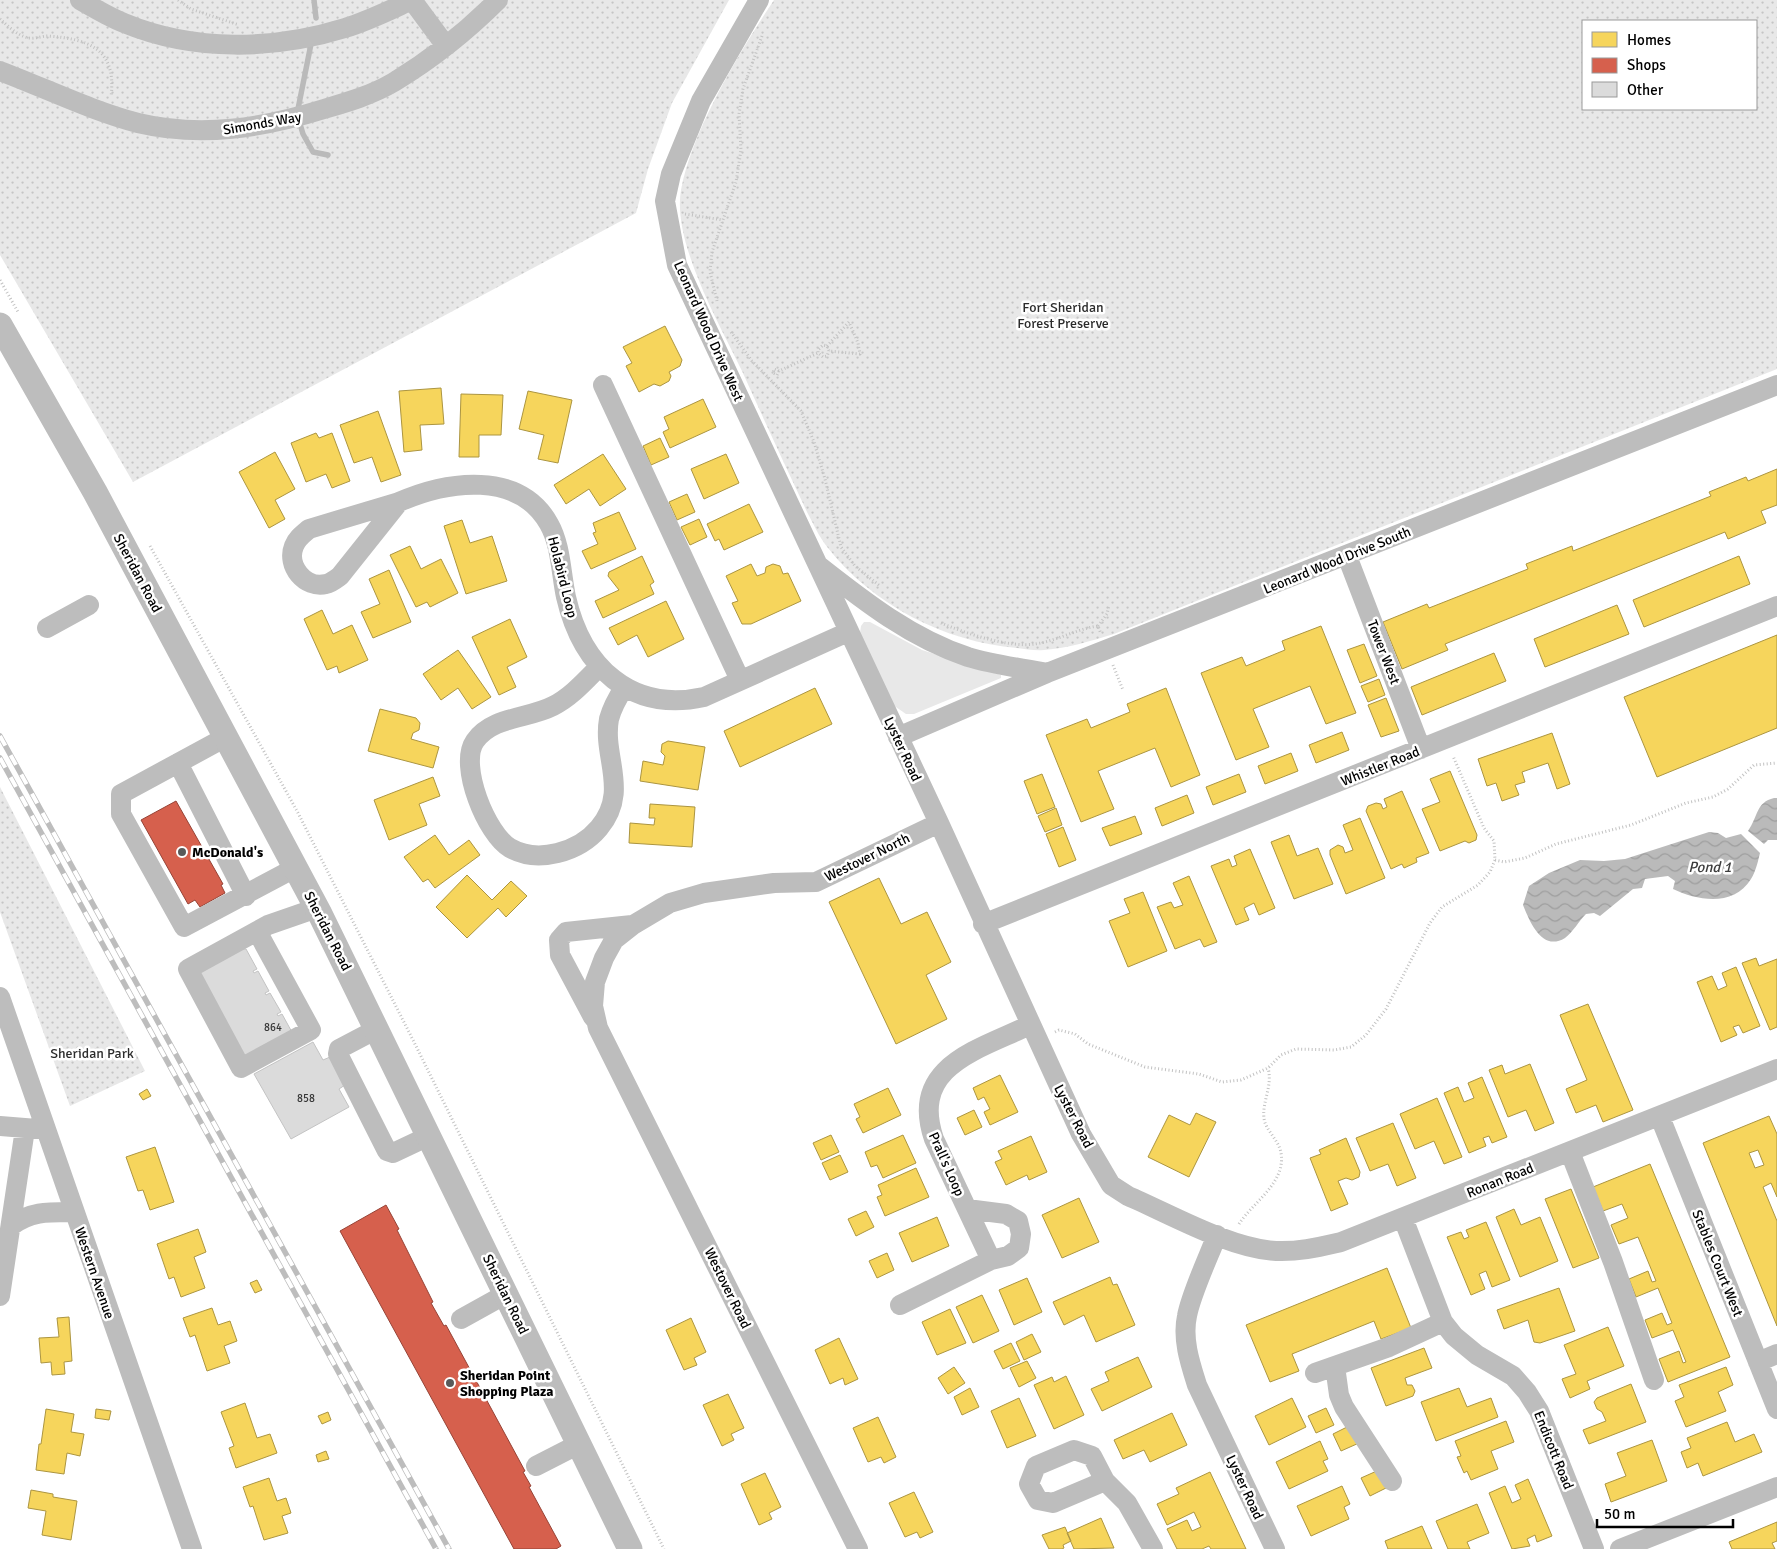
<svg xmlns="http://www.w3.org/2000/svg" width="1777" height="1549" viewBox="0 0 1777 1549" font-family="Signika,sans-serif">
<defs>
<pattern id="park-dots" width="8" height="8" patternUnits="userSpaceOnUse" patternTransform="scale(1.25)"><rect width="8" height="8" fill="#e8e8e8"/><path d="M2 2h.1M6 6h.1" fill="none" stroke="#c5c5c5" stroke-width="1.8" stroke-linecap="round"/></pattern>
<pattern id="water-waves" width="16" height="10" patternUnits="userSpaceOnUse" patternTransform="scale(1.25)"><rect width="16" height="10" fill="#bababa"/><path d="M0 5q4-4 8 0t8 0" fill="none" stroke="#9e9e9e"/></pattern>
</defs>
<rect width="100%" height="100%" fill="#fff"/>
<!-- grass -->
<path fill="#e8e8e8" d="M864 622H870L922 650 1001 675V678L914 714H906L893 705 860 633 861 626Z"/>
<!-- park -->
<path fill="url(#park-dots)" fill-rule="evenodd" d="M0 0H729L672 103 648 169 636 213 133 482 0 255Z
M774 0H1777V369L1114 634C1091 641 1068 648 1044 650 1035 651 1026 649 1017 648 945 642 873 605 828 548 819 537 813 523 807 512 785 465 763 418 742 371 719 323 672 242 681 190 692 130 740 51 774 0ZM1583 21H1756V109H1583Z
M0 787 145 1071 70 1106 0 912Z"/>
<!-- water -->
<path fill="url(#water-waves)" d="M1774 798H1777V840H1768L1764 844 1748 831C1758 817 1756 802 1774 798Z
M1709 832 1718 833 1726 838 1741 834 1760 853C1758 861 1756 871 1751 879 1734 907 1698 901 1673 889L1675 881 1668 876 1645 879 1642 888 1633 889 1600 916 1594 913 1586 914C1579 921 1573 932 1565 938 1542 952 1530 922 1523 905L1529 886 1549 873 1580 860 1604 861 1625 859Z"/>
<!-- homes -->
<path fill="#f6d55c" stroke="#ac9540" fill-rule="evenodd" d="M665 326 682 360 680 366 669 372 671 376 669 381 660 386 654 384 639 392 626 366 632 363 623 347Z
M441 388 444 424 420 425 422 450 404 452 399 391Z
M528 391 572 400 558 463 538 459 544 435 519 429Z
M461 394 503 395 501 435H479V457H459Z
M703 399 716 427 670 448 663 432 669 429 664 417Z
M378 411 401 475 381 482 372 457 354 463 340 425Z
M316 433 319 438 332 433 350 481 332 488 326 474 306 482 291 443Z
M660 438 669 457 651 465 643 446Z
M275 452 295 489 275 500 285 519 269 528 239 472Z
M603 454 626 489 600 506 589 489 566 504 554 485Z
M726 454 739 483 704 499 691 469Z
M1777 469V505L1761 511 1766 523 1728 539 1725 532 1445 644 1448 650 1402 669 1383 622 1427 604 1429 608 1528 569 1526 564 1572 546 1573 551 1711 496 1709 492 1746 477 1748 481Z
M687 494 695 512 677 520 669 502Z
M749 504 763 532 724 550 719 539 715 541 707 524Z
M619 512 636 549 591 569 582 551 598 544 593 533 596 532 593 523Z
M699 519 707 537 690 545 681 527Z
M462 520 470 543 492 536 507 581 466 594 444 526Z
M410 546 421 569 441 559 458 593 430 607 427 602 416 607 390 555Z
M642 556 654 582 650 585 654 594 603 618 595 601 619 590 608 576 609 572Z
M1739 556 1750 584 1644 627 1633 600Z
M751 564 757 576 765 573 766 567 773 564 780 566 783 574 788 573 801 601 751 624H742L732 603 738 601 726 576Z
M389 570 411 622 373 638 361 612 380 604 369 579Z
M666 601 684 639 648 657 637 635 618 645 609 628Z
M1617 605 1629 634 1545 667 1534 639Z
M322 610 333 634 352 625 368 660 339 673 337 666 327 670 304 619Z
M510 619 527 657 507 667 516 687 499 695 472 637Z
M1321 626 1356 713 1326 724 1310 686 1253 709 1269 747 1236 760 1201 673 1242 657 1246 666 1285 650 1282 641Z
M1777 635V728L1657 777 1624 697Z
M1364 644 1377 676 1360 683 1347 650Z
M458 650 491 697 472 709 458 688 441 700 423 674Z
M1494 653 1506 681 1422 715 1411 687Z
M1379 679 1385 695 1368 702 1361 686Z
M815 688 832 724 740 767 724 731Z
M1166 688 1200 775 1171 787 1155 748 1098 771 1114 809 1081 822 1046 735 1087 719 1091 728 1130 712 1127 704Z
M1386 698 1399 731 1381 737 1368 705Z
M380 709 416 718 420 723 419 730 413 733 411 739 439 747 433 768 368 751Z
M1342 732 1349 750 1316 763 1309 745Z
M1552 733 1570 784 1557 789 1548 763 1522 772 1525 782 1515 785 1519 795 1502 801 1496 783 1487 786 1478 759Z
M668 741 705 747 698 790 640 781 643 761 663 765 665 756 661 752 662 744Z
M1291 753 1298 771 1265 784 1258 766Z
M1450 771 1477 835 1476 840 1469 843 1465 841 1440 851 1422 809 1440 802 1430 779Z
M1042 774 1055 807 1037 814 1024 781Z
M1239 774 1246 792 1213 805 1206 787Z
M433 777 440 796 419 804 427 825 389 840 374 800Z
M1402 791 1429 853 1416 858 1417 862 1404 868 1402 864 1391 869 1366 811 1368 806 1376 803 1381 804 1383 809 1387 807 1384 799Z
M1187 795 1194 813 1162 826 1155 808Z
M650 804 695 807 692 847 629 843 630 823 654 825 655 818H649Z
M1056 808 1062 825 1045 832 1038 816Z
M1135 816 1142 834 1110 846 1102 828Z
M1360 818 1385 878 1346 894 1330 855V850L1338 845 1343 847 1345 853 1353 850 1343 825Z
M1063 827 1076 860 1059 867 1046 834Z
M435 835 449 855 469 840 480 855 435 888 428 879 423 882 404 857Z
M1289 835 1297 856 1318 848 1333 884 1294 899 1271 842Z
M1250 849 1275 908 1259 915 1254 903 1244 908 1249 920 1236 925 1211 866 1229 859 1232 867 1237 865 1234 856Z
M467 875 492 900 511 881 527 896 506 917 498 908 467 938 436 907Z
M1189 876 1217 942 1204 947 1200 939 1175 949 1157 907 1171 902 1174 908 1183 905 1173 883Z
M879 878 901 924 927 912 951 962 926 975 947 1019 896 1044 829 902Z
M1143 892 1167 951 1128 967 1109 921 1130 913 1124 899Z
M1756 958 1759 966 1777 959V1027L1770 1030 1742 963Z
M1736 967 1760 1026 1743 1033 1739 1025 1733 1027 1737 1035 1721 1042 1697 982 1712 976 1718 990 1727 986 1722 973Z
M1588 1004 1633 1110 1603 1122 1596 1105 1576 1113 1566 1089 1587 1080 1560 1015Z
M1530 1064 1554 1123 1535 1131 1526 1110 1508 1117 1489 1070 1502 1065 1505 1074Z
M1000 1075 1018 1112 990 1125 984 1112 990 1109 984 1097 978 1100 973 1088Z
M1482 1077 1507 1137 1492 1143 1489 1136 1483 1138 1486 1146 1469 1153 1444 1093 1458 1087 1464 1102 1474 1098 1468 1083Z
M888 1088 901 1115 863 1133 856 1119 860 1117 854 1104Z
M147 1089 151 1096 143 1100 139 1094Z
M1437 1098 1462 1157 1444 1164 1434 1141 1415 1149 1400 1114Z
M974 1110 982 1127 965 1135 957 1118Z
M1196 1113 1216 1122 1189 1177 1148 1157 1169 1115 1190 1125Z
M1769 1116 1777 1134V1197L1771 1183 1763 1187 1777 1221V1326L1703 1143ZM1758 1150 1764 1165 1755 1168 1749 1153Z
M1393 1123 1416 1178 1397 1186 1388 1164 1370 1171 1356 1138Z
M831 1135 839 1152 821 1160 813 1143Z
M903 1135 916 1163 883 1178 877 1165 871 1167 865 1152Z
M1031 1136 1047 1172 1029 1180 1027 1175 1006 1185 995 1162 1002 1159 998 1151Z
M1346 1138 1360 1172 1359 1177 1352 1180 1346 1178 1338 1181 1348 1204 1331 1211 1310 1158 1321 1154 1319 1150Z
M155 1147 174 1202 150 1210 143 1190 138 1191 126 1157Z
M840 1155 848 1172 830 1180 822 1163Z
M1650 1164 1730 1357 1668 1382 1659 1359 1679 1351 1683 1363 1686 1362 1673 1330 1652 1338 1645 1320 1662 1313 1667 1325 1672 1323 1658 1288 1636 1297 1629 1279 1648 1271 1652 1282 1656 1281 1638 1237 1619 1244 1611 1225 1628 1218 1622 1204 1603 1211 1593 1187Z
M916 1168 929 1197 885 1216 877 1197 882 1195 878 1185Z
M1571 1189 1599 1258 1573 1268 1545 1199Z
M1079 1198 1099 1242 1062 1258 1042 1215Z
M1514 1209 1521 1225 1540 1217 1558 1261 1520 1277 1496 1217Z
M866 1211 874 1227 856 1236 848 1219Z
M937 1217 949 1246 912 1262 899 1233Z
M1486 1222 1510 1280 1492 1287 1486 1271 1479 1274 1485 1289 1471 1295 1447 1237 1461 1232 1464 1239 1469 1237 1466 1230Z
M198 1229 206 1252 194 1257 205 1288 181 1297 174 1277 169 1279 157 1244Z
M887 1253 894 1270 877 1278 869 1261Z
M1387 1268 1411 1328 1381 1339 1374 1321 1292 1354 1299 1371 1270 1382 1246 1325Z
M1110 1277 1113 1285 1117 1284 1135 1325 1096 1342 1084 1315 1064 1325 1053 1302Z
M1027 1278 1042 1312 1014 1325 999 1290Z
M257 1280 262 1290 255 1293 250 1283Z
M1559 1288 1575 1331 1540 1343 1534 1342 1528 1320 1504 1329 1497 1310Z
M982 1295 999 1331 973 1343 956 1307Z
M212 1308 218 1325 230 1321 237 1341 224 1346 230 1363 207 1371 195 1335 190 1337 183 1318Z
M950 1309 966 1343 937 1355 922 1322Z
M69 1317 72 1361 64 1362 65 1374 52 1375 51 1362 41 1363 39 1338 59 1337 57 1318Z
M691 1318 706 1352 694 1358 697 1365 684 1370 666 1330Z
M1608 1327 1624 1366 1587 1381 1590 1389 1570 1398 1562 1379 1576 1374 1564 1345Z
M1032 1334 1041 1352 1024 1360 1016 1342Z
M839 1338 858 1379 845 1385 843 1378 830 1384 815 1350Z
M1011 1343 1020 1361 1003 1369 994 1351Z
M1424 1348 1432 1368 1405 1378 1407 1385H1412L1415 1391 1413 1396 1386 1406 1371 1368Z
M1138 1357 1152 1387 1102 1411 1091 1389 1109 1381 1105 1372Z
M1027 1361 1036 1378 1019 1387 1010 1368Z
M954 1367 965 1383 948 1394 938 1378Z
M1726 1367 1733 1385 1718 1392 1726 1411 1686 1427 1675 1401 1684 1397 1679 1385Z
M1066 1376 1084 1415 1054 1429 1034 1385 1052 1377 1054 1382Z
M1631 1384 1646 1422 1589 1444 1583 1430 1606 1421 1602 1412 1597 1409 1594 1402 1597 1398Z
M970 1388 979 1407 962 1415 954 1397Z
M1459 1388 1467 1407 1491 1398 1498 1417 1436 1441 1421 1402Z
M728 1394 744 1428 731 1434 734 1440 722 1446 703 1405Z
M1019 1398 1036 1436 1007 1448 991 1411Z
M1292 1398 1306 1427 1269 1445 1255 1416Z
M245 1403 257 1438 270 1434 277 1453 236 1468 229 1448 234 1446 221 1412Z
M1326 1408 1334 1425 1316 1433 1308 1416Z
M46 1409 74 1414 71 1432 84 1434 80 1456 67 1453 64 1474 36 1470 39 1444H41Z
M96 1409 111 1411 109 1420 95 1418Z
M328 1412 331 1420 322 1424 318 1416Z
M1172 1413 1187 1445 1150 1462 1144 1450 1123 1459 1114 1440Z
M878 1417 896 1457 884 1463 881 1457 868 1462 853 1428Z
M1506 1421 1514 1442 1491 1451 1498 1469 1471 1480 1467 1471 1464 1473 1457 1457 1461 1456 1455 1441Z
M1727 1422 1735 1442 1754 1434 1762 1452 1703 1476 1698 1463 1687 1468 1681 1452 1691 1448 1687 1438Z
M1351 1425 1359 1443 1341 1451 1333 1434Z
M1652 1440 1667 1481 1611 1502 1605 1484 1626 1476 1617 1453Z
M1320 1441 1328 1459 1323 1461 1328 1471 1289 1489 1276 1462Z
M326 1451 329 1459 318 1462 316 1455Z
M1379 1470 1388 1487 1370 1496 1361 1478Z
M1210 1472 1246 1549H1211L1209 1546 1202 1549H1177L1167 1529 1187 1520 1192 1531 1201 1527 1194 1512 1167 1525 1157 1504 1179 1494 1176 1488Z
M765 1473 781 1507 769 1513 772 1519 759 1525 741 1484Z
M269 1478 277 1501 286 1498 291 1513 282 1516 288 1533 264 1540 253 1506 250 1507 243 1487Z
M1528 1479 1552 1536 1537 1542 1535 1535 1527 1539 1530 1546 1512 1549 1489 1493 1505 1486 1512 1503 1521 1499 1515 1485Z
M1342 1486 1350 1504 1344 1507 1349 1519 1311 1536 1297 1506Z
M31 1490 53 1494V1497L77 1501 71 1540 42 1535 46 1511 28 1508Z
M914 1492 933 1532 920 1538 917 1532 905 1537 889 1503Z
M1477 1504 1489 1533 1467 1542 1470 1549H1448L1436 1521Z
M1101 1518 1114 1548 1074 1549 1067 1533Z
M1777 1522V1541L1772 1543 1775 1549H1732L1729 1542Z
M1422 1526 1432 1549H1388L1385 1541Z
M1065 1527 1071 1541 1063 1545 1064 1548 1062 1549H1049L1042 1535Z"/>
<!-- shops -->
<path fill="#d6604d" stroke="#964336" d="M176 801 223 884 221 885 225 893 200 907 195 900 188 904 141 820Z
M386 1205 399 1229 397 1230 433 1302 431 1303 444 1326 446 1325 525 1471 523 1472 531 1486 529 1487 561 1546 556 1549H514L340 1231Z"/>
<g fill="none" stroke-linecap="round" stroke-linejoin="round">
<!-- stream -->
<path stroke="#bababa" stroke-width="5.5" d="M314 0 316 18
M312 39 297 114 303 134 313 152 328 155"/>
</g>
<!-- building -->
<path fill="#dbdbdb" stroke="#c3c3c3" d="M242 949H246L257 969 253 971 254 973 258 971 269 991 265 993 266 995 270 993 281 1012 277 1014 278 1016 282 1014 293 1034 247 1061 199 973Z
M313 1042 323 1060 330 1057 345 1085 339 1089 349 1107 291 1139 254 1074Z"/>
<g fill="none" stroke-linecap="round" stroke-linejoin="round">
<!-- path -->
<path stroke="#c2c2c2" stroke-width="3" stroke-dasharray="1 2.5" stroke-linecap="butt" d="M178 0 191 9 239 25
M0 19C8 26 18 36 29 38 35 39 42 36 48 36 89 39 117 49 111 97
M685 214 723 220
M0 280 18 312
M717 301 710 272 712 252 736 182 741 150 739 114 743 89 762 36
M731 332 752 361 801 411 814 442 825 479 841 547 855 566 880 586
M827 346 849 322 858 343 860 354 829 351 827 346 823 345 818 350V353L823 357 827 356 829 351
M779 371 774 369 773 373 777 375 779 371 818 353
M150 546 297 811 413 1040 664 1549
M941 623C965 633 1008 648 1035 644 1057 641 1076 629 1098 626L1101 634
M1098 626 1107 614 1109 605
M1113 665 1123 690
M1495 860 1504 862 1525 858 1556 844 1631 825 1686 803 1713 797 1728 789 1754 765 1777 763
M1055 1032 1059 1030 1075 1034 1088 1044 1145 1067 1199 1074 1222 1082 1241 1080 1268 1068 1281 1055 1296 1049 1334 1050 1351 1047 1366 1035 1386 1009 1430 923 1442 907 1478 885 1490 872 1495 860 1494 841 1484 828 1453 756
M1239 1224C1253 1202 1286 1183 1281 1153 1279 1140 1265 1130 1264 1118 1262 1101 1273 1086 1268 1068"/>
<!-- minor -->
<path stroke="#bdbdbd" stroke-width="20" d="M80 0C94 8 109 17 124 23 194 52 274 50 345 28 368 21 390 10 412 0
M412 0 446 46
M759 0 701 101 671 174 665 201 677 265 939 823 1081 1134 1111 1185 1128 1196C1170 1214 1231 1249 1276 1251 1299 1252 1319 1247 1341 1242L1777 1069
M0 71C45 88 92 111 138 123 201 138 263 128 324 109 348 102 372 95 394 82 432 59 467 31 498 0
M603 385 740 680
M399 502C447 481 519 470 549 524 561 545 561 574 566 597 582 667 631 713 704 697L848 632
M399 502 340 576C336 579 331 583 326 584 305 589 286 566 294 546 297 538 303 534 309 529Z
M1347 556 1421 749
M818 565C865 602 911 638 968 657 994 665 1022 668 1047 673
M47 628 89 605
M599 667C585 681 571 697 553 706 528 719 493 716 475 741 458 765 487 835 510 848 538 864 579 852 599 828 630 791 602 757 609 719 612 708 618 697 624 688
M226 737 121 794V814L184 927 295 868
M898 737 1047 673 1777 385
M178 763 246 896
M983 924 1777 606
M257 931 311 1030 241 1068 188 969 268 925 317 908
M0 997 192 1549
M593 1017 560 955 559 940 566 932 632 925
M377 1029 339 1049 338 1054 387 1151 393 1153 429 1136
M1660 1117 1777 1409
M0 1126 37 1129
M1570 1152 1613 1262 1654 1380
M967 1209 1006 1214 1018 1221 1021 1234 1019 1248 1008 1256 991 1260
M1403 1218 1443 1322 1454 1336 1477 1355 1513 1376 1527 1392 1539 1411 1594 1549
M11 1226C31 1211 49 1212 74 1212
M1217 1235C1208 1258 1191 1294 1187 1316 1182 1339 1190 1363 1197 1385L1275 1549
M0 1296 25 1129
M900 1305 991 1260 934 1139C909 1066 978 1050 1030 1025
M461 1319 506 1294
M1758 1362 1777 1354
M1335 1366 1339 1395 1344 1407 1392 1481
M1315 1373 1389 1347 1443 1322
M536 1466 579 1444
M1105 1481 1053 1503 1038 1500 1029 1484 1036 1466 1074 1450 1092 1456 1105 1481 1127 1503 1153 1549
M858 1549 598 1028 593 1006 595 982 604 958 614 940 633 925 670 903 704 893 774 883 816 882 939 823
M1620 1549 1777 1487"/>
<!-- major -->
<path stroke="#bdbdbd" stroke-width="25" d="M0 325 95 492 320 914 630 1549"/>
<!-- rail casing -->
<g stroke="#bdbdbd" stroke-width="5.5">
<path id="rail" d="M0 736 449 1549
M0 758 436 1549"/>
</g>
<!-- rail -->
<use href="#rail" stroke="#fff" stroke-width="4" stroke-dasharray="11" stroke-linecap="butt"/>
</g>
<!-- markers -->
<g fill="#595959" stroke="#fff" stroke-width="2">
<circle cx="182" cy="852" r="5"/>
<circle cx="450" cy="1383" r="5"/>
</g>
<g text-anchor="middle" stroke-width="5" stroke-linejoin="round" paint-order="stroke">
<!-- number labels -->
<g font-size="11" fill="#373737">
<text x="273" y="1031">864</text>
<text x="306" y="1102">858</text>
</g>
<!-- street labels -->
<g font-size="14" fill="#000" stroke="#fff">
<text transform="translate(262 123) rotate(-10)" y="5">Simonds Way</text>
<text transform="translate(709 331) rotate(66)" y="5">Leonard Wood Drive West</text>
<text transform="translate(1337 560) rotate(-22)" y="5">Leonard Wood Drive South</text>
<text transform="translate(138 573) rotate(62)" y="5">Sheridan Road</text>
<text transform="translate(563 577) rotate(76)" y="5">Holabird Loop</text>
<text transform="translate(1384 652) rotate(69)" y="5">Tower West</text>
<text transform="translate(903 749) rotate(65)" y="5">Lyster Road</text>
<text transform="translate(1380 766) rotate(-22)" y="5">Whistler Road</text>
<text transform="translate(867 857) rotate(-26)" y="5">Westover North</text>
<text transform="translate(328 931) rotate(63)" y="5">Sheridan Road</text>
<text transform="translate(1074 1116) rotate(63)" y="5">Lyster Road</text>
<text transform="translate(947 1164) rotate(66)" y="5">Prall's Loop</text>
<text transform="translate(1500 1180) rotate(-22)" y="5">Ronan Road</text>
<text transform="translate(1718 1263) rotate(68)" y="5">Stables Court West</text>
<text transform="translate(95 1273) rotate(71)" y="5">Western Avenue</text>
<text transform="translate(728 1288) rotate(64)" y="5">Westover Road</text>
<text transform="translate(506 1294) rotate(64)" y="5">Sheridan Road</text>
<text transform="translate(1554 1450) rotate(68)" y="5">Endicott Road</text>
<text transform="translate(1245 1487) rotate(65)" y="5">Lyster Road</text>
</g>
<!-- park labels -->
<g font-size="14" fill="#2c2c2c" stroke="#fff">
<text x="1063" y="312">Fort Sheridan<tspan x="1063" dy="16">Forest Preserve</tspan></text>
<text x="92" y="1058">Sheridan Park</text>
</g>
<!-- poi labels -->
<g font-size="14" font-weight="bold" fill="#000" stroke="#fff" text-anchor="start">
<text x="192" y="857">McDonald's</text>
<text x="460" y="1380">Sheridan Point<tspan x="460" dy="16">Shopping Plaza</tspan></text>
</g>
<!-- water labels -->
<g font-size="15" font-style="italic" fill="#3d3d3d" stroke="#fff">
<text x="1710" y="872">Pond 1</text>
</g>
</g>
<!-- legend -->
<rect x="1582" y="20" width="175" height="90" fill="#ffffff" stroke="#999999"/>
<rect x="1592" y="32" width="25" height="15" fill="#f6d55c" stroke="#999999"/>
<text x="1627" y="45" font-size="15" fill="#000000">Homes</text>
<rect x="1592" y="58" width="25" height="15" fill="#d6604d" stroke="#999999"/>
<text x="1627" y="70" font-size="15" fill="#000000">Shops</text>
<rect x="1592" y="82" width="25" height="15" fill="#dbdbdb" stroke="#999999"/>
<text x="1627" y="95" font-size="15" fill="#000000">Other</text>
<!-- scale -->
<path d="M1597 1519v8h136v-8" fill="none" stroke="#000000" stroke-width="2.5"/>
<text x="1604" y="1519" font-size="15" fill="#000000" stroke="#ffffff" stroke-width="4" paint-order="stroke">50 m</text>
</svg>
